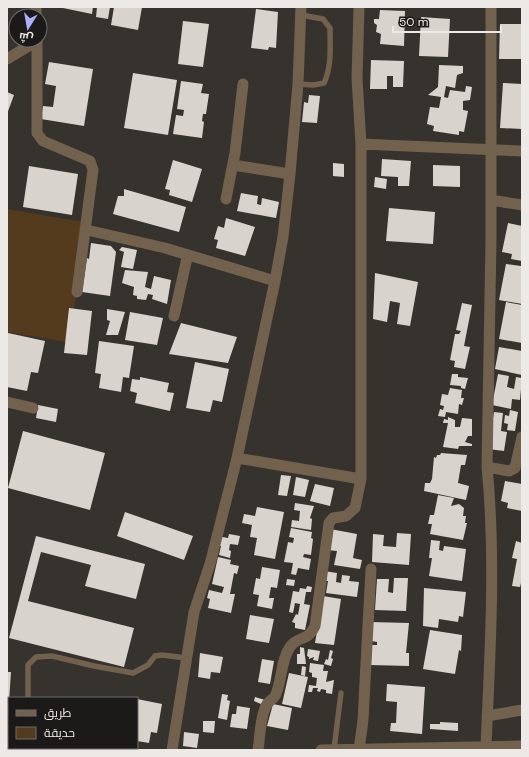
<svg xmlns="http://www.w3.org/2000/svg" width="529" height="757" viewBox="0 0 529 757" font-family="'DM Sans',Cairo,sans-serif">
<rect width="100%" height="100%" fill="#36322d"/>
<!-- green -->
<path fill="#553b1d" d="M7 209 89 223 68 342 7 332Z"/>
<!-- building -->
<path fill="#d9d3cd" d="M63 7H93L92 14 63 8Z
M97 7H110L108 19 96 17Z
M114 7H142L138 30 111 25Z
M256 9 278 12 276 48 269 47 268 50 251 48Z
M380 10 405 11 404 46 380 44 381 34 376 32 377 25 374 23V19H379Z
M421 17 450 19 448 57 419 56Z
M183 21 209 24 203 67 178 64Z
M500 24H522V59H499Z
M371 60 404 61 403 87H393V76H387V89H370Z
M49 62 93 69 84 126 41 119 43 106 53 107 56 86 45 84Z
M439 65 463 66V73L457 75 455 88 446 86 444 97 448 98 450 90 465 92 466 86 472 87 470 100 463 101V110L468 111 464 132 459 131V135L433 131 434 126 427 124 430 107 439 108 441 97 428 95 438 87Z
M133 73 177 80 168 135 124 128Z
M181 81 203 84 201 93 209 94 206 114H203L202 121 204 122 202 138 173 134 176 115 183 116 184 110 177 109Z
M503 83 522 84V129L500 128Z
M7 92 14 95 7 114Z
M309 95 320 96 317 123 302 122 304 102 308 103Z
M382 159 411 161 409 186H398V177L381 176Z
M173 160 202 169 192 202 169 195 170 190 165 189Z
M333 163 344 164V177L333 176Z
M433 165 460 166V187L433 186Z
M29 166 78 174 72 215 23 207Z
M375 177 387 179 386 189 374 187Z
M124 189 186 207 179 232 113 214 118 196H124Z
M241 193 258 196 257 204 261 205 262 198 279 202 276 218 237 211Z
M389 208 435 212 433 244 386 241Z
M226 218 255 227 245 256 216 248 218 240 214 239 218 226 224 228Z
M508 223 522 226V261L511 259 512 254 502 252Z
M91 243 111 246 116 252 110 296 82 292 87 258 89 259Z
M122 247 137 250 133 269 121 267 124 252 119 250Z
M506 264 521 266 522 304 499 300Z
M125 270 148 272 145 287 151 289 154 276 171 280 167 304 152 299 153 295 148 294 146 300 137 299V296L133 295 134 287 122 283Z
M375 273 418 282 410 326 397 324 400 303 390 301 387 322 373 319Z
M506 302 522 305V343L499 339Z
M462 303 472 305 464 346 470 347 465 369 454 367 455 361 450 360 455 334H459L461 331 456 330Z
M69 308 92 311 87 355 64 353Z
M107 309 125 312 118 335H106L110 321 107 320Z
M130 312 163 318 157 345 125 340Z
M181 323 237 337 228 363 169 354Z
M8 333 45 341 38 373 31 372 27 391 7 387Z
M99 341 134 346 129 378 123 377 121 392 99 388 101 374 95 373Z
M499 347 522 351V375L495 369Z
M195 362 229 369 222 402 213 400 210 412 186 408Z
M452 374H458V377L468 378 465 389 461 388V386L450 385Z
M498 374 509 376 507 387 514 389 516 377 522 378 520 400 512 399 511 409 492 405Z
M140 377 169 383 167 392 174 393 170 411 135 403 137 393 130 391 132 379 140 380Z
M450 388 462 390 461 398H464L462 405 459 404 458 414 446 412 445 417 438 416 440 409 443 410 444 406 440 405 442 394 448 395Z
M38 405 58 409 56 422 36 418Z
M510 410 518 412 515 431 507 430 508 424 504 423 505 415 509 416Z
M494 412 503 413 501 431 507 432 504 451 488 449Z
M448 417 455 420V427H460L462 418 472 419V436H468L465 442 472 444V446H459L458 449 443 447 448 423H443L444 419 448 420Z
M23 431 105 453 90 510 8 488Z
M441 453 467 455 465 465H461L458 483 469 486 466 500 424 491 425 483H430L432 479 434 457 436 458 437 455H440Z
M281 475 291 476 287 496 278 495Z
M296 477 309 480 305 497 293 495Z
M505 481 522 484V511L507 508 508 503 501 501Z
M315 484 334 488 330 506 310 501Z
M438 495 454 498 451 506 459 504 464 508 463 516H466L465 523H467L463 540 430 534 432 524H428L430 515H434Z
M295 503 314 506 310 518 312 519 311 530 291 527 292 520 299 521 300 511 294 510Z
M257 507 284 512 275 559 254 555 257 538 250 537 252 525 242 523 244 514 255 516Z
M125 512 193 536 184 560 117 536Z
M291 528 312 532 311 538 313 539 311 555 304 554 303 557 311 559 309 570 298 568 296 575 291 574 293 563 284 562 288 542 293 543 294 538 289 537Z
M330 529 357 534 353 558 362 560 360 569 334 565 337 551 327 550Z
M397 533 411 534 409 565 372 562 373 534 384 535 383 546 396 547Z
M229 534 240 536 238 545 230 544 229 550 231 551 230 558 219 555 221 546 215 545 217 536 228 538Z
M36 536 145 564 136 599 85 586 91 565 41 552 28 601 134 628 124 667 9 638Z
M431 540 440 541 439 550 443 551 444 546 466 549 462 581 429 576 432 558H429Z
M516 541 522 543V579L520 587 512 586 517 559 512 558Z
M218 557 231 560 230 564 239 566 237 574 234 573 230 594H235L231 613 208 608 210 599 207 598 209 590 222 593 224 587 212 584Z
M262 567 280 570 277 588 271 587 269 598H274L272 609 257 606 259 595 253 594 256 578 260 579Z
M324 571 337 573 336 582 341 583 342 575 350 576 349 581 359 582 357 597 326 593 328 581H323Z
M394 578H408L406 611 375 610 377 579H389L388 592 393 593Z
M287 579 295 580 294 586 286 585Z
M307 586 312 587 311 592H306L304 604 310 605 305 630 295 628V623L292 622 296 614 298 615 300 604 295 603 293 613 289 612 293 591 299 592 300 588 306 589Z
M424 588 466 592 463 617 459 616 458 622 439 619 438 628 423 626Z
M323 596 341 599 334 645 315 643Z
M250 615 274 619 269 643 246 639Z
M371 622 409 623 406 653H409V666L370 665V645H377V642L371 641Z
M430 630 462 635 461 651 459 650 455 674 423 669Z
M300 647 304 648 306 664H297V654H300Z
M308 649 320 651 318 661 313 660 314 657 309 659V657L307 656Z
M330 650 333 651 331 658 333 659 331 666 324 664 326 659 328 660Z
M200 653 223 657 220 673 211 672 210 679 198 677Z
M262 659 274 661 270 684 258 682Z
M310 663 324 665 323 671H328L326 682 334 680 332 694 326 693V690L321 689 320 692 317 691 318 688H313L312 692H308L309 685 316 686 317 678 312 677V673L309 672Z
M302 666 306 667 305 676 301 675Z
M7 672H11L9 702H7Z
M289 673 308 677 301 708 282 704Z
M387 684 425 687 422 734 390 731 391 723H396L397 702 386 701Z
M222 694 228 695 227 700 230 701 227 720 218 718Z
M255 697 265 700 263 705 254 701Z
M137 699 162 704 157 733 151 732 149 743 137 741Z
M273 704 292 708 288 730 267 726Z
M237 706 250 708 247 729 230 727 232 714H236Z
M203 721H215L214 733 203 732Z
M440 722 458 723V731L430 729V724H440Z
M184 732 199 734 197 748 183 746Z"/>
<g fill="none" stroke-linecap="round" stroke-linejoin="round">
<!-- service -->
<path stroke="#72614d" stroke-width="5.5" d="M298 84 313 85 324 83C332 66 330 46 330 28L323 19 301 15
M28 698V665L36 657 52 656 94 666 133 673 148 665 155 656 162 655 186 658
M334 749 341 693
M27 750V748"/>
<!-- minor -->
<path stroke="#72614d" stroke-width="11" d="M36 7V16
M37 40V133L43 141 90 161 93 170 77 292
M7 59 37 41
M361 144 522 151
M233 165 290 174
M226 199 235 153 243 84
M491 200 522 205
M87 230 165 248 275 281
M174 316 187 258 192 256
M7 402 33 408
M237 458 361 479
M487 467 509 471 515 468 522 437
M487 716 522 710
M486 746C490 654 496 559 487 467L491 241V7
M172 750 194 612 210 564 237 458 275 281 283 237 290 174 298 84 301 7
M258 750C260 737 260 720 265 708 267 701 274 700 276 694 282 679 281 660 290 647 298 635 307 643 315 626L329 523 333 518 346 516 355 508 361 479V144L357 78 359 7
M321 750 522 746
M359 750 363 720 371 569"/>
</g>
<!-- border -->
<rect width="529" height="757" fill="none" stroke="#ece9e6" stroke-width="16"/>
<!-- legend -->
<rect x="8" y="697" width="130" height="52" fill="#1c1a18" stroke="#6f6d6a"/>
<rect x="16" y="710" width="20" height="6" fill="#72614d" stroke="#6f6d6a"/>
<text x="44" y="717" font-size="12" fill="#ece9e6">طريق</text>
<rect x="16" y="727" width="20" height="12" fill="#553b1d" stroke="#6f6d6a"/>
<text x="44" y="737" font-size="12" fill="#ece9e6">حديقة</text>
<!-- north arrow -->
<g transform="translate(28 28) rotate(191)"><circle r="19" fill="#1c1a18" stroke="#6f6d6a"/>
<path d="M0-3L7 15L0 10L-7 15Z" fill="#aab0fb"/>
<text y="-6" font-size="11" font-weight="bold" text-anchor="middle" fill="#ece9e6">ش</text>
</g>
<!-- scale -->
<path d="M393 26v6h108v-6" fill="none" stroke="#ece9e6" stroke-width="2"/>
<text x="399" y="26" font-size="12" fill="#ece9e6" stroke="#1c1a18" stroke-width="3" paint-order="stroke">50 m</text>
</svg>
